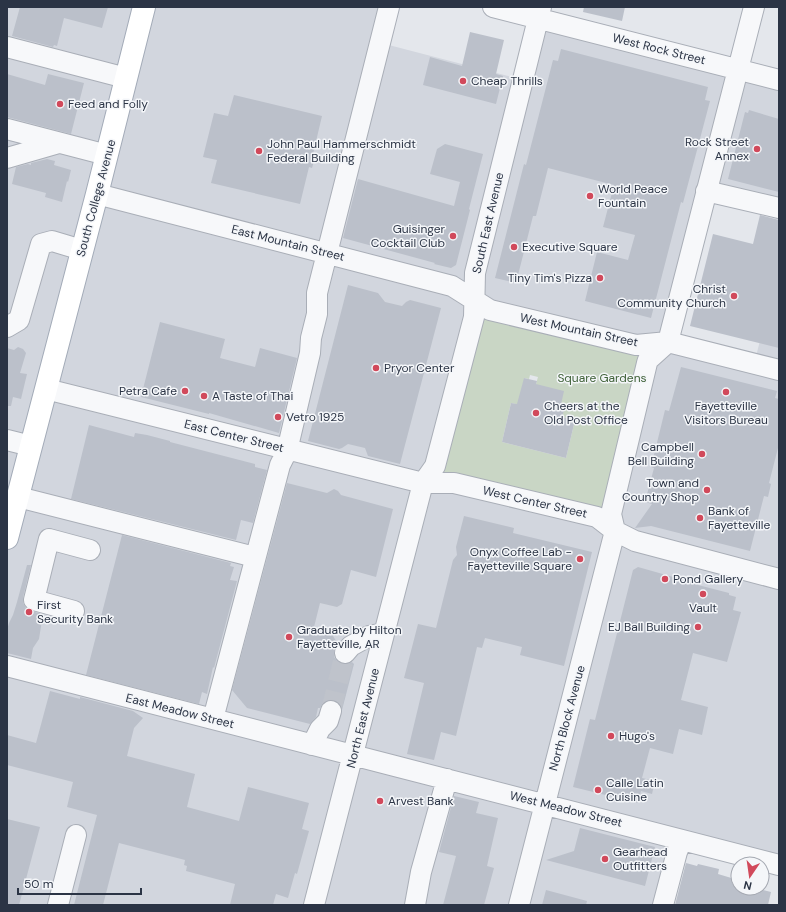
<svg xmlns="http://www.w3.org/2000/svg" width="786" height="912" viewBox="0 0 786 912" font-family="'DM Sans',sans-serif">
<rect width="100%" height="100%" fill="#e4e7ec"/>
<!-- built -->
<path fill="#d2d6de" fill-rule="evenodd" d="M7 7H389L381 43 523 80 538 19 779 80V208L706 191 668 341 754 364 779 267V865L682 840 663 905H7ZM490 310 647 363 597 517 423 483Z"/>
<!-- green -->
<path fill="#c9d6c5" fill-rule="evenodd" d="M475 301 636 345 648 360 611 514 423 483ZM530 375 538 377 536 384 560 409 562 417 575 420 566 458 502 442 511 403 526 406 524 378 529 379Z"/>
<!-- building -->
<path fill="#bbc0ca" d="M20 7H108L102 28 64 18 57 46 54 45 53 47 12 36Z
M584 7H625L622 21 583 12Z
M470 32 504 40 496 74 503 76 496 104 423 85 430 57 462 66Z
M561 49 708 87 705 100 710 101 683 203 681 202 651 318 585 301 597 252 628 260 635 235 603 227 614 185 548 168 536 216H533L516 283 495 278 524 164 526 165 553 60 558 61Z
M7 74 45 85 48 74 84 83 71 134 7 117Z
M234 95 322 116 313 154H316L312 168 309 167 300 204 211 183 217 160 203 157 214 113 228 116Z
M749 110 779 119V192L728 179 745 112 748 113Z
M445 144 483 154 469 209 470 210 456 265 451 268 434 264 435 263 343 238 358 179 454 206 460 182 430 174 437 149Z
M47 159 55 161 54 165 71 170 68 182 67 181 62 202 45 197 46 193 12 184 16 167 28 164 31 165V163Z
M760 215 779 220V348L690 326 713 234 753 244Z
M348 285 378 293 385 302 402 306 406 302 410 300 441 308 400 464 368 456 365 448 348 444 342 448 339 449 308 441Z
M160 322 225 339 220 358 255 367 260 348 297 358 279 433 209 413V414L141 397Z
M18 347 23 349 26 353 20 373 27 374 21 399 13 397 11 406H7V348L14 350Z
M681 367 777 391 775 398 779 399V444L769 483 771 484 768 497 764 496 750 551 651 526 635 528 652 504 645 502 654 468 651 467 665 410 669 411Z
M524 378 537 381 536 384 564 391 560 409 564 410 562 417 575 420 566 458 502 442 511 403 517 404Z
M89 425 134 437 135 433 147 435 170 441V442L255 464V467L267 470 253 523 241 520 236 540 71 499Z
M287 483 327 493 334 489 338 491 341 495 393 509 376 577 351 570 342 604 337 607 320 603 313 631 333 636 338 644 334 651V657L338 662 343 664H348L352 662 354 664 342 710V708L339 703 334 700H328L323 703 320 708H318L316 717 310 724 247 708 232 690Z
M464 516 514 528 513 533 592 552 564 666 520 655 522 647 485 638 482 648 477 647 456 736 441 732 434 760 407 754 424 683 404 678 418 624 436 628 453 560 457 555 456 547Z
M122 535 231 563 230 566 234 567 230 580 237 581 214 668 213 667 207 694 202 692 199 704 86 675Z
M27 565H31L23 597V603L26 608 31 611 43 614 39 639 33 648 31 659 7 653V630L9 623 13 615 17 602Z
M638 567 698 584V585L729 593V595L736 597 733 610 741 612 727 662 693 653 681 700 708 707 702 735 679 729 673 754 650 748 642 778 655 781 652 794 641 791 638 803 573 787 590 719 595 720 633 570Z
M50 691 80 699V697L133 711 143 718 134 728 127 756 195 774 187 807 239 821 248 787 309 803 302 829 309 831 297 874 295 873 288 898 276 894 273 905H230L235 884 186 871 187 866 184 865 185 860 119 843 103 905H74L97 815 67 807 73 782 7 765V735L36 743Z
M454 796 479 802 476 813 498 818 487 866 494 868 484 905H443L456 856 439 852Z
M7 819 40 827 19 905H7Z
M580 828 655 847 645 886 546 860 574 851Z
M686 863 697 866 698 864 719 869 718 874 738 880V888H755L771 892 768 905H675Z
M546 890 587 901 586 905H542Z"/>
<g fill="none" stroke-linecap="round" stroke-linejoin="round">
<!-- minor-tunnel -->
<path stroke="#bfc3cb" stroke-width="20" stroke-dasharray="20 10" stroke-linecap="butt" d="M331 711 345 653"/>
<!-- minor casing -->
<g stroke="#a9aeb7" stroke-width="22">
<path id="minor" d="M493 7 779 80
M7 47 126 78
M7 129 107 155
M7 158 59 143
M706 191 779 208
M97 194 452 286 490 310 636 345 668 342 779 370
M7 327 19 320 41 244 52 241 82 250
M46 389 423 483H454L597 517 615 531 635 541 779 579
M7 440 31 446
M18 497 255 557
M74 611 34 600 49 539 90 550
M345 653 351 646 369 636 384 633
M7 666C264 733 522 798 779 865
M213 719 280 465 288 449 290 438 310 353 311 338 317 314V293L389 7
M312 745 320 729 328 721 331 711
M58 905 76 835
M314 905 423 483 435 466 474 317 475 273 541 7
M415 905 421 872 447 779
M519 905 615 531 611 514 647 363 648 360 668 342 754 7
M663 905 677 852 682 840"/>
</g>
<!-- major casing -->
<g stroke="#a3abb8" stroke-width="24">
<path id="major" d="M7 538 97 194 144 7"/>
</g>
<!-- minor -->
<use href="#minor" stroke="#f7f8fa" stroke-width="20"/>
<!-- major -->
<use href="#major" stroke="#fff" stroke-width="22"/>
</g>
<!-- markers -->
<g fill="#d1495b" stroke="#f4f6f9" stroke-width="1.5">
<circle cx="463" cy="81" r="4"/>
<circle cx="60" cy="104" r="4"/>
<circle cx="757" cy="149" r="4"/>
<circle cx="259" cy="151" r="4"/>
<circle cx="590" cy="196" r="4"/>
<circle cx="453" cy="236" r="4"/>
<circle cx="514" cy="247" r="4"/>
<circle cx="600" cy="278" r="4"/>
<circle cx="734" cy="296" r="4"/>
<circle cx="376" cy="368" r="4"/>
<circle cx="185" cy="391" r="4"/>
<circle cx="726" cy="392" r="4"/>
<circle cx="204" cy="396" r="4"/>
<circle cx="536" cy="413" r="4"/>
<circle cx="278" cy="417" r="4"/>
<circle cx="702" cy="454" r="4"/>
<circle cx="707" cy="490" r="4"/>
<circle cx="700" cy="518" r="4"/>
<circle cx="580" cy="559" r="4"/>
<circle cx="665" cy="579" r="4"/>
<circle cx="703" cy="594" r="4"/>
<circle cx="29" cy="612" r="4"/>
<circle cx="698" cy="627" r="4"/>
<circle cx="289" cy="637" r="4"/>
<circle cx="611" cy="736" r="4"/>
<circle cx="598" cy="790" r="4"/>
<circle cx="380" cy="801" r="4"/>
<circle cx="605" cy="859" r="4"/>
</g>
<g text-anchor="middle" stroke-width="3" stroke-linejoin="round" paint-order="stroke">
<!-- street labels -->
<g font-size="12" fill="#2b3445" stroke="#f4f6f9">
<text transform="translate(659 49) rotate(14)" y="4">West Rock Street</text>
<text transform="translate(96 198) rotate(-75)" y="4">South College Avenue</text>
<text transform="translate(488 223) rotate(-77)" y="4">South East Avenue</text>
<text transform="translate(288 243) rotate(14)" y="4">East Mountain Street</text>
<text transform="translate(579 330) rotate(12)" y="4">West Mountain Street</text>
<text transform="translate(234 436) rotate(14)" y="4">East Center Street</text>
<text transform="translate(535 502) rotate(13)" y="4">West Center Street</text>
<text transform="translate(180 711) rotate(14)" y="4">East Meadow Street</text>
<text transform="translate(363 718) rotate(-76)" y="4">North East Avenue</text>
<text transform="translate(567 718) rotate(-75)" y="4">North Block Avenue</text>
<text transform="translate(566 809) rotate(14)" y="4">West Meadow Street</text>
</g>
<!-- poi labels -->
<g font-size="12" fill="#2b3445" stroke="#f4f6f9" text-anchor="start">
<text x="471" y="85">Cheap Thrills</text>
<text x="68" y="108">Feed and Folly</text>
<text x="749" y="146" text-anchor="end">Rock Street<tspan x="749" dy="14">Annex</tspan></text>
<text x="267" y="148">John Paul Hammerschmidt<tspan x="267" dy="14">Federal Building</tspan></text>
<text x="598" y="193">World Peace<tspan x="598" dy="14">Fountain</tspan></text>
<text x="445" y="233" text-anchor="end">Guisinger<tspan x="445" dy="14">Cocktail Club</tspan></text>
<text x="522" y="251">Executive Square</text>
<text x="592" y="282" text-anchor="end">Tiny Tim's Pizza</text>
<text x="726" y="293" text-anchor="end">Christ<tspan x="726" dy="14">Community Church</tspan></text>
<text x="384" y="372">Pryor Center</text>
<text x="177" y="395" text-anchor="end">Petra Cafe</text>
<text x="212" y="400">A Taste of Thai</text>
<text x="544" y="410">Cheers at the<tspan x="544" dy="14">Old Post Office</tspan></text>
<text x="726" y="410" text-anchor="middle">Fayetteville<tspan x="726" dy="14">Visitors Bureau</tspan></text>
<text x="286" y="421">Vetro 1925</text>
<text x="694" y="451" text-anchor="end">Campbell<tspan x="694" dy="14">Bell Building</tspan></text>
<text x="699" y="487" text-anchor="end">Town and<tspan x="699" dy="14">Country Shop</tspan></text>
<text x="708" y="515">Bank of<tspan x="708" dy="14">Fayetteville</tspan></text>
<text x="572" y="556" text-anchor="end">Onyx Coffee Lab -<tspan x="572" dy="14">Fayetteville Square</tspan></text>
<text x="673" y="583">Pond Gallery</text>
<text x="37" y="609">First<tspan x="37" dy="14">Security Bank</tspan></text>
<text x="703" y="612" text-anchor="middle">Vault</text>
<text x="690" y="631" text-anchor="end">EJ Ball Building</text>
<text x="297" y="634">Graduate by Hilton<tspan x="297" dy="14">Fayetteville, AR</tspan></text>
<text x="619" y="740">Hugo's</text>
<text x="606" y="787">Calle Latin<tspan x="606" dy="14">Cuisine</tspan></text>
<text x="388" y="805">Arvest Bank</text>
<text x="613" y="856">Gearhead<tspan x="613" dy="14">Outfitters</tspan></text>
</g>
<!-- park labels -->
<g font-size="12" fill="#3f6138" stroke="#f4f6f9">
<text x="602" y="382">Square Gardens</text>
</g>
</g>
<!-- border -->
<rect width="786" height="912" fill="none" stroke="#2b3445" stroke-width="16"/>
<!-- north arrow -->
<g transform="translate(750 876) rotate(193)"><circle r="19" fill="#f4f6f9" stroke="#a4a8b1"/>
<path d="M0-3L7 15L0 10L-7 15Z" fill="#d1495b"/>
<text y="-6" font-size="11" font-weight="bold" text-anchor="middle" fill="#2b3445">N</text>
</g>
<!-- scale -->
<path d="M18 888v6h123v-6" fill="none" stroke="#2b3445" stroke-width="2"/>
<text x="24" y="888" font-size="12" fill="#2b3445" stroke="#f4f6f9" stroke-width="3" paint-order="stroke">50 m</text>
</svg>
